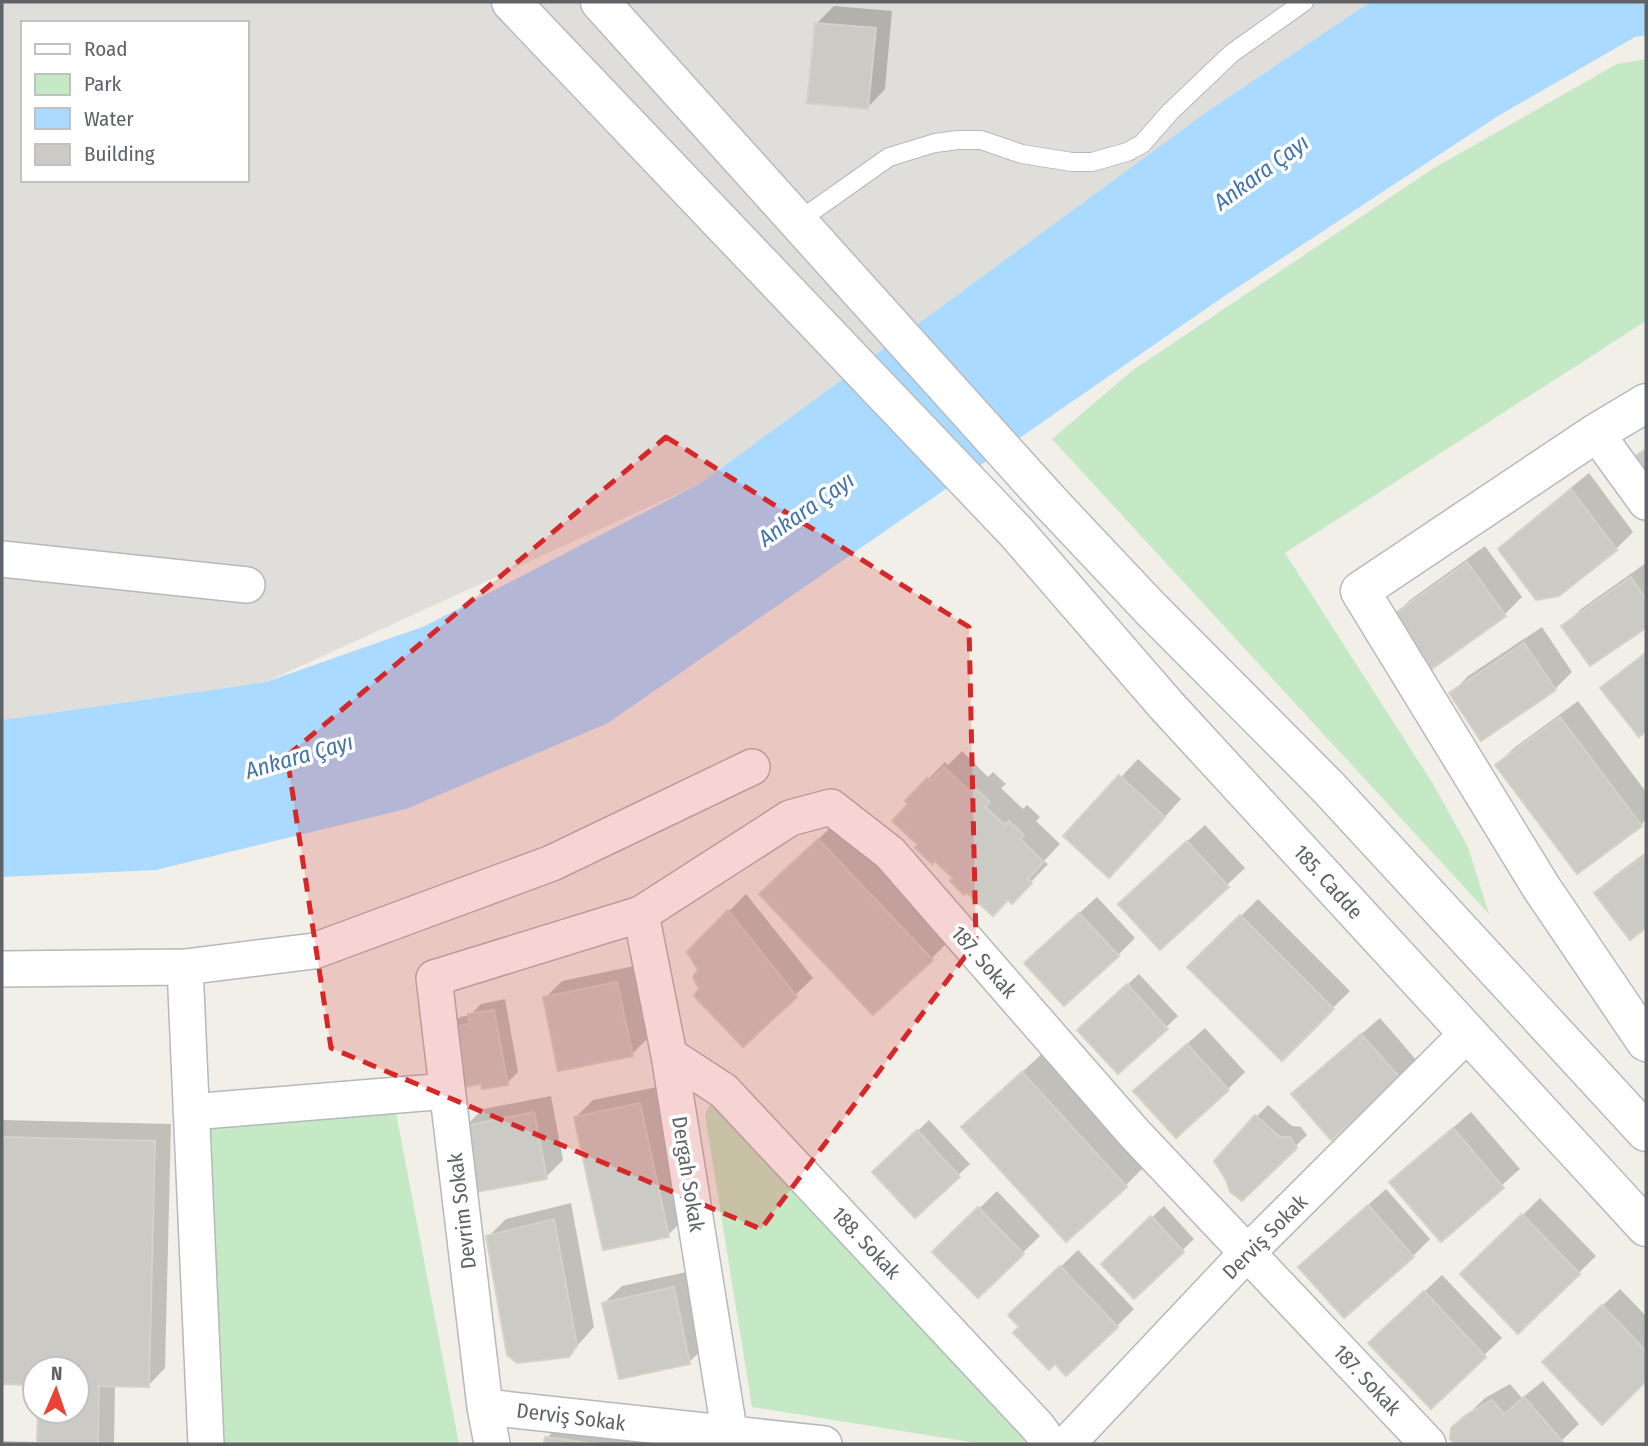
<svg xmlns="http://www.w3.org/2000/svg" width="1648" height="1446" viewBox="0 0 1648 1446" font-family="'Fira Sans Condensed',sans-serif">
<rect width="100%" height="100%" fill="#f1efe8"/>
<!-- industrial -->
<path fill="#e0deda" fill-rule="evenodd" d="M2 2H1370L1205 113 701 483 266 682 2 720ZM23 23H247V180H23Z"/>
<!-- green -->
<path fill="#c5e8c5" d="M1646 59V321L1285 553 1433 784 1468 847 1489 914 1052 439 1133 370 1434 168 1617 64Z
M712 1099 1027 1431 1023 1444H983L752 1407 705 1115Z
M393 1109 396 1113 459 1444H225L201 1135 208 1125Z"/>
<!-- water -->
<path fill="#aadaff" d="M1370 2H1646V35L1635 37 1498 116 1223 297 608 723 406 809 156 870 2 877V720L266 682 425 626 701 483 1205 113Z"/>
<!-- shadow -->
<path fill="#0003" d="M834 6 892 11 885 89 868 107 816 24Z
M1589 473 1633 532 1616 549H1500L1517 532Z
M1485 546 1522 597 1505 614 1429 669 1392 618 1410 600Z
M1646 563V625L1590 664 1564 626 1581 609Z
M1542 627 1572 672 1555 689 1451 694 1468 676Z
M1646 651V729L1639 735 1603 689Z
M1578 701 1646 792V819L1641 825 1497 765 1514 748Z
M962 751 988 777 993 772 1006 784 1001 788 1023 809 1027 805 1040 817 1036 821 1060 844 1044 861 1048 864 1029 884 955 878 920 845 910 804 907 801 945 762 948 765Z
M1138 759 1181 799 1127 859 1066 836Z
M842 817 954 936 931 959 784 871Z
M1205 825 1245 868 1160 948 1137 887Z
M1646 852V926L1630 938 1597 893 1614 876Z
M746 894 813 978 795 995 701 989 700 970 689 952Z
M1097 897 1135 938 1118 955 1043 946Z
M1258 899 1350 991 1282 1058 1190 967Z
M634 966 649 1037 632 1054 545 998 562 981Z
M1139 974 1178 1016 1166 1027 1091 1018Z
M505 999 518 1072 507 1083 449 1028 460 1017 470 1015 481 1004Z
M1380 1018 1417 1061 1400 1078 1311 1077Z
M1205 1028 1245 1072 1228 1089 1153 1074Z
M1046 1050 1148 1163 1125 1186 963 1127Z
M657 1087 685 1218 668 1235 576 1117 593 1100Z
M551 1096 563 1160 546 1177 466 1126 483 1109Z
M1268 1105 1292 1126 1301 1127 1307 1135 1241 1199 1257 1116Z
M1471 1112 1520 1169 1441 1239 1392 1182Z
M2 1120 171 1124 165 1368 148 1386 115 1385 114 1444H128H2V1441L39 1442 40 1411H77V1369H35V1383L2 1382Z
M929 1120 970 1164 915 1216 886 1161Z
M1386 1189 1430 1239 1413 1256 1318 1250Z
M997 1191 1040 1236 978 1296 935 1252Z
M1540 1198 1596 1256 1518 1332 1463 1274Z
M571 1203 594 1327 569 1355 488 1237 506 1219Z
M1164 1206 1194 1239 1134 1296 1114 1253Z
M1078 1250 1134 1309 1117 1326 1022 1327 1028 1298Z
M691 1271 707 1345 689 1362 604 1303 622 1286Z
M1442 1275 1502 1338 1484 1355 1388 1326Z
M1620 1289 1646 1316V1379L1602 1422 1561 1345Z
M1543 1381 1579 1424 1558 1444H1457L1452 1439 1453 1429 1485 1398 1510 1384 1522 1398Z
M564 1420 697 1444H546L547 1438Z"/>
<!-- building -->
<path fill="#cccac5" stroke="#d6d1c6" stroke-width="2" d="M815 23 876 28 868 109 807 103Z
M1646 449V477L1633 458Z
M1571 489 1617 550 1559 596 1536 600 1498 549Z
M1467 562 1506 616 1429 671 1390 617Z
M1631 577 1646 599V628L1590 666 1561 626Z
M1524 643 1556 690 1481 741 1449 693Z
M1646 653V731L1639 737 1600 688Z
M1560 717 1642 826 1577 874 1495 765Z
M944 767 970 792 975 788 990 802 985 807 1005 825 1009 821 1024 835 1020 839 1044 862 1028 879 1032 883 1012 904 1008 900 993 916 966 892 964 895 950 881 953 878 935 861 932 864 915 848 918 845 892 821 908 804 905 801 927 778 930 781Z
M1119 775 1165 817 1109 878 1063 836Z
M818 839 933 960 873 1015 759 894Z
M1187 841 1229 887 1160 950 1118 904Z
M1646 854V928L1630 940 1594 893Z
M728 910 797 997 743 1047 694 996 699 989 693 977 698 970 687 952Z
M1079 913 1119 956 1064 1006 1024 963Z
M1240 915 1334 1009 1282 1061 1187 967Z
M617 982 633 1056 558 1071 543 997Z
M1127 984 1168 1029 1118 1074 1077 1030Z
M494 1010 508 1085 482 1089 481 1084 458 1088 447 1028 470 1024 468 1014Z
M1361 1034 1401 1079 1331 1140 1291 1094Z
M1187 1044 1229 1090 1176 1138 1133 1091Z
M1022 1072 1127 1187 1066 1242 961 1127Z
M640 1103 669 1237 603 1250 574 1117Z
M534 1112 547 1179 476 1192 464 1126Z
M1255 1115 1280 1137H1290L1297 1148 1242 1201 1230 1192 1226 1180 1214 1161Z
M1453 1128 1504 1188 1441 1242 1389 1182Z
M917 1130 960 1177 915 1218 872 1172Z
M2 1137 155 1141 149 1387 99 1386 98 1444H37L38 1411H77V1369H35V1385L2 1384Z
M1368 1205 1414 1257 1344 1318 1298 1267Z
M978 1207 1024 1254 978 1298 932 1252Z
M1522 1214 1580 1274 1518 1334 1460 1274Z
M1151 1216 1184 1252 1134 1299 1101 1264Z
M554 1219 577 1346 569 1357 517 1363 507 1355 486 1236Z
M1060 1266 1118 1327 1066 1376 1055 1364 1049 1370 1013 1333 1019 1327 1008 1315Z
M674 1287 690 1364 619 1379 602 1303Z
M1424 1291 1486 1357 1431 1409 1368 1343Z
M1602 1305 1646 1351V1381L1602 1425 1542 1362Z
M1524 1397 1563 1442 1561 1444H1455L1450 1439 1451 1428 1466 1415 1492 1400 1504 1414Z
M545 1437 599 1444H544Z"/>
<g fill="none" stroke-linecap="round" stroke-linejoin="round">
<!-- lane casing -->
<g stroke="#b5b8bc" stroke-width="20">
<path id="lane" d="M797 222 889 157 935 143 958 140H981L1022 154 1072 162H1092L1127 152 1142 144 1170 112 1232 53 1304 2"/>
</g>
<!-- street casing -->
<g stroke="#b5b8bc" stroke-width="38">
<path id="street" d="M1596 433 1646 502
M2 559 247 585
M641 914 669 1055 730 1436
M185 967 206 1444
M2 969 185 967 314 951 552 863 752 767
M669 1055 724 1091 1038 1427 1050 1444
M191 1112 447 1091
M485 1407 824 1444
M492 1444 485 1407 434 978 641 914 790 818 831 807 890 853 1134 1133 1428 1444
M1067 1444 1247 1253 1467 1034"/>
</g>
<!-- secondary casing -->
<g stroke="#b6babf" stroke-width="41">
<path id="secondary" d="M511 2 1016 532 1166 705 1646 1227
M600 2 1051 503 1149 607 1328 787 1646 1132
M1646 403 1596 433 1360 591 1541 887 1646 1042"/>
</g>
<!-- lane -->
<use href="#lane" stroke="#fff" stroke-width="18"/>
<!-- street -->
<use href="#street" stroke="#fff" stroke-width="35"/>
<!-- secondary -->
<use href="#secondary" stroke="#fff" stroke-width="38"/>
</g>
<!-- marked area -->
<path fill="#d62828" fill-opacity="0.2" stroke="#d62828" stroke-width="5" stroke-dasharray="14 9" stroke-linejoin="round" d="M666 437 969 627 976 942 761 1229 331 1048 287 756Z"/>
<g text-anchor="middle" stroke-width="7" stroke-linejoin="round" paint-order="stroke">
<!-- street labels -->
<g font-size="21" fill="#5f6368" stroke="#fff">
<text transform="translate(1328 882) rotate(48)" y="7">185. Cadde</text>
<text transform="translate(984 962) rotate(49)" y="7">187. Sokak</text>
<text transform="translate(688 1174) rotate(81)" y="7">Dergah Sokak</text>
<text transform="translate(462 1211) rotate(-97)" y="7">Devrim Sokak</text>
<text transform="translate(1265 1237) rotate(-45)" y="7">Derviş Sokak</text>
<text transform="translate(866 1243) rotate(47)" y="7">188. Sokak</text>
<text transform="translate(1367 1380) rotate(47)" y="7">187. Sokak</text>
<text transform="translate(571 1417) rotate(7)" y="7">Derviş Sokak</text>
</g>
<!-- water labels -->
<g font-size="23" font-style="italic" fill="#4174aa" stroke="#fff">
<text transform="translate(1261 172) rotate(-36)" y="8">Ankara Çayı</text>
<text transform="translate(806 509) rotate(-35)" y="8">Ankara Çayı</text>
<text transform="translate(299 756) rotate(-16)" y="8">Ankara Çayı</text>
</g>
</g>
<!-- border -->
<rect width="1648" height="1446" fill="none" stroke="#5f6368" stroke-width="7"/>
<!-- legend -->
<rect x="21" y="21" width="228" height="161" fill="#ffffff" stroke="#bfc1c3" stroke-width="2"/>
<rect x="35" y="44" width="35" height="10" fill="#ffffff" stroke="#bfc1c3" stroke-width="2"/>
<text x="84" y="56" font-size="21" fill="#5f6368">Road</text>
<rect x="35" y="74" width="35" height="21" fill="#c5e8c5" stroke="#bfc1c3" stroke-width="2"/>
<text x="84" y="91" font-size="21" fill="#5f6368">Park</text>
<rect x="35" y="108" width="35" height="21" fill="#aadaff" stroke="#bfc1c3" stroke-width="2"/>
<text x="84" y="126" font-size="21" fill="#5f6368">Water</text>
<rect x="35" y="144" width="35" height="21" fill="#cccac5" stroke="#bfc1c3" stroke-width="2"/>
<text x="84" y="161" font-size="21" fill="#5f6368">Building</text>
<!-- north arrow -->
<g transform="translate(56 1390) rotate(2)"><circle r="33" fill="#ffffff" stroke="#bfc1c3" stroke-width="2"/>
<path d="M0-5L12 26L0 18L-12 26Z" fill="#ea4335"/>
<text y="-10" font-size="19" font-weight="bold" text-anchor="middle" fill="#5f6368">N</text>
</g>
</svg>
